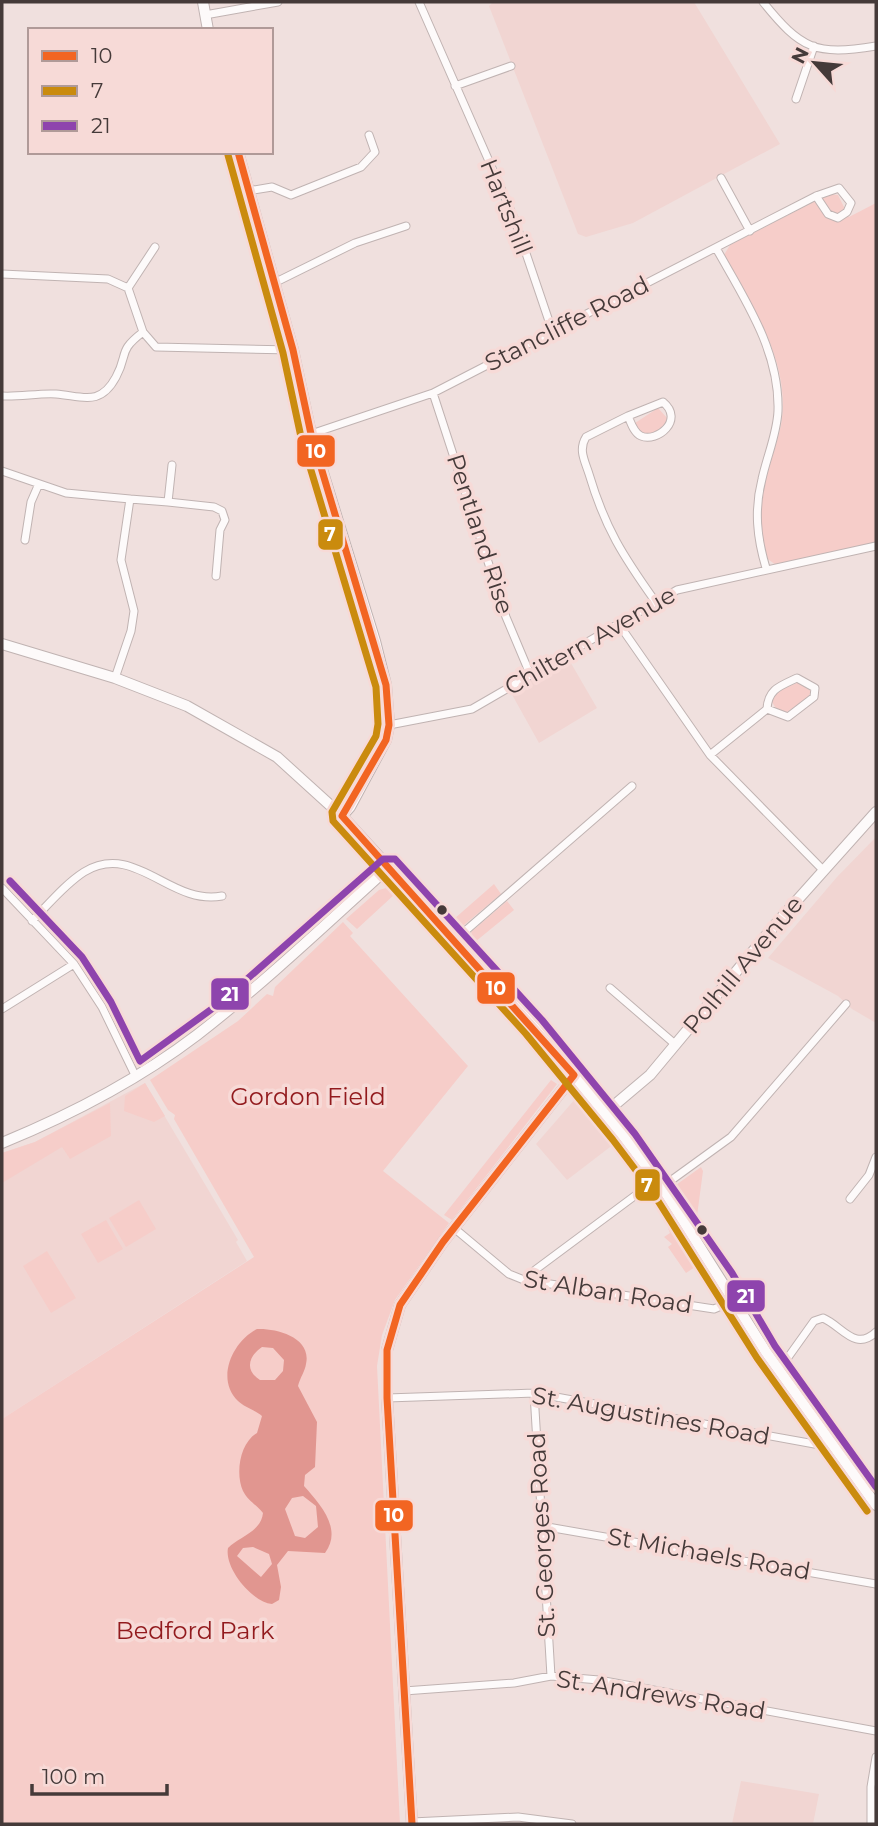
<svg xmlns="http://www.w3.org/2000/svg" width="878" height="1826" viewBox="0 0 878 1826" font-family="Montserrat,sans-serif">
<rect width="100%" height="100%" fill="#f0e0de"/>
<!-- built -->
<path fill="#f1d5d2" d="M493 2H694L780 144 633 223 586 237 578 234 489 6Z
M568 658 597 708 539 743 510 691Z
M876 837V1023L852 1009 838 996 768 958 837 877Z
M145 1083 238 1240 236 1242 247 1261 2 1419V1153L35 1142Z
M576 1098 614 1144 567 1180 536 1144Z
M741 1781 819 1794 813 1824H732Z"/>
<!-- green -->
<path fill="#f6cdc9" d="M829 194 838 195 849 217 876 203V543L776 565 765 557C764 543 761 528 761 514 761 484 775 454 781 425 792 363 752 307 724 255L730 245Z
M658 408 668 419 663 428 645 437 635 428V423Z
M799 682 811 691 808 698 787 712 777 710 772 702 774 693Z
M494 884 501 894 464 925H459L454 919Z
M386 888 395 894 357 929 346 919 379 890Z
M507 901 514 910 475 942 471 932Z
M343 922 353 933 350 936 468 1066 383 1171 449 1223 395 1300 382 1335 377 1366 400 1824H2V1419L254 1257 174 1119 175 1115 168 1110 150 1080 238 1021 267 994 273 996 275 987Z
M551 1080 557 1084 452 1220 444 1215Z
M145 1083 165 1116 154 1122 124 1111 125 1096Z
M110 1103 111 1136 70 1159 62 1147 2 1183V1153L35 1142Z
M701 1167 703 1171 697 1216 676 1185Z
M139 1200 156 1229 126 1247 109 1218Z
M106 1220 123 1249 98 1263 81 1234Z
M672 1225 698 1265 686 1273 668 1247 672 1244 664 1237 670 1233 668 1228Z
M47 1251 76 1298 51 1313 23 1266Z"/>
<!-- water -->
<path fill="#e19690" fill-rule="evenodd" d="M257 1329C276 1328 312 1337 306 1364 305 1371 300 1378 298 1386L317 1422 315 1467 305 1475 304 1486C320 1504 343 1529 325 1553L288 1551 277 1565 281 1587 279 1600 272 1604C252 1602 224 1568 228 1548 239 1537 261 1532 263 1513 257 1505 248 1501 243 1491 235 1473 240 1443 257 1433L262 1416C255 1410 244 1407 238 1401 215 1379 233 1341 257 1329ZM262 1347 273 1348 284 1360 283 1371 275 1380H260C244 1370 249 1356 262 1347ZM303 1496 316 1506 318 1527 305 1538 295 1536 285 1509 292 1498ZM253 1547 269 1554 272 1564 261 1577 237 1556 243 1548Z"/>
<g fill="none" stroke-linecap="round" stroke-linejoin="round">
<!-- street casing -->
<g stroke="#c0b3b2" stroke-width="9">
<path id="street" d="M419 2 514 218 552 330
M763 2C801 49 815 56 876 46
M205 15 278 2
M455 86 511 66
M796 99 814 46
M721 178 750 231
M248 191 272 187 291 195 361 167 375 152 369 135
M716 248C744 298 780 351 778 411 777 434 767 456 762 479 754 510 757 538 766 568
M2 274 108 279 128 288 143 332 156 347 293 350
M274 283 355 243 406 226
M128 288 155 247
M433 393 506 617 530 674
M2 396C20 397 38 393 56 394 82 396 100 407 116 377 129 353 117 352 143 332
M663 402C685 420 657 443 641 436 634 433 631 423 628 416Z
M628 416 586 437C578 450 585 461 589 474 605 528 623 556 655 601
M311 434 433 393 816 196 839 188 851 203 847 212 838 218 828 214 816 196
M2 471 66 493 130 499
M168 502 214 507 222 511 225 520 220 530 216 576
M25 540 31 502 38 486
M618 623 710 755 823 870
M115 678 131 631 134 611 121 560 130 499 168 502 172 465
M389 725 472 709 677 590 876 546
M710 755 767 709C768 689 780 686 797 678L815 688 814 697 788 717 767 709
M2 888 74 964 102 1007 136 1077
M32 921C48 905 65 884 84 872 135 841 170 906 222 896
M456 939 632 786
M610 988 676 1045
M2 1009 74 964
M662 1187 731 1137 846 1004
M850 1199 869 1175 876 1157
M454 1228 509 1274 524 1280 714 1309 735 1300
M528 1281 535 1270 656 1180
M779 1370 814 1321 823 1318C842 1326 855 1352 876 1332
M534 1393 551 1676
M387 1398 534 1393 820 1445 829 1439
M542 1526 876 1584
M404 1691 514 1683 551 1676 599 1680 876 1731
M412 1822 518 1817 572 1824
M871 1824V1787L876 1757"/>
</g>
<!-- secondary casing -->
<g stroke="#c0b3b2" stroke-width="12">
<path id="secondary" d="M203 2 208 30
M238 152 293 350 311 434 375 641 386 685 389 725 386 740 350 807 342 816
M2 644 115 678 187 706 277 757 342 816 534 1027 621 1133 662 1187 766 1352 876 1505
M605 1113 650 1075 775 925 876 812
M2 1143C70 1115 138 1080 197 1035 264 983 326 924 389 867
M412 1824 387 1398V1350L400 1305 443 1242 574 1075"/>
</g>
<!-- street -->
<use href="#street" stroke="#fdfafa" stroke-width="7"/>
<!-- secondary -->
<use href="#secondary" stroke="#fdfafa" stroke-width="10"/>
<!-- bus-1 casing -->
<g stroke="#f7dad7" stroke-width="12">
<path id="bus-1" d="M238 152 293 350 311 434 386 685 389 725 386 740 342 816 574 1075 443 1242 400 1305 387 1350V1398L412 1824"/>
</g>
<!-- bus-2 casing -->
<g stroke="#f7dad7" stroke-width="12">
<path id="bus-2" d="M228 155 283 353 301 437 376 687 378 724 376 736 332 812 333 821 526 1034 613 1140 653 1193 757 1358 867 1511"/>
</g>
<!-- bus-3 casing -->
<g stroke="#f7dad7" stroke-width="12">
<path id="bus-3" d="M10 881 82 957 111 1002 140 1061 220 1003 383 859H395L542 1020 635 1134 732 1273 775 1346 876 1487"/>
</g>
<!-- bus-1 -->
<use href="#bus-1" stroke="#f26522" stroke-width="7"/>
<!-- bus-2 -->
<use href="#bus-2" stroke="#ca8b0e" stroke-width="7"/>
<!-- bus-3 -->
<use href="#bus-3" stroke="#8e44ad" stroke-width="7"/>
</g>
<!-- markers -->
<g fill="#453a39" stroke="#f7dad7" stroke-width="2.5">
<circle cx="442" cy="910" r="6"/>
<circle cx="702" cy="1230" r="6"/>
</g>
<g text-anchor="middle" stroke-width="7" stroke-linejoin="round" paint-order="stroke">
<!-- street labels -->
<g font-size="24" fill="#453a39" stroke="#f7dad7">
<text transform="translate(506 207) rotate(68)" y="8">Hartshill</text>
<text transform="translate(567 324) rotate(-27)" y="8">Stancliffe Road</text>
<text transform="translate(480 534) rotate(72)" y="8">Pentland Rise</text>
<text transform="translate(590 641) rotate(-30)" y="8">Chiltern Avenue</text>
<text transform="translate(743 965) rotate(-50)" y="8">Polhill Avenue</text>
<text transform="translate(608 1292) rotate(9)" y="8">St Alban Road</text>
<text transform="translate(651 1416) rotate(10)" y="8">St. Augustines Road</text>
<text transform="translate(542 1535) rotate(-93)" y="8">St. Georges Road</text>
<text transform="translate(709 1554) rotate(10)" y="8">St Michaels Road</text>
<text transform="translate(661 1695) rotate(9)" y="8">St. Andrews Road</text>
</g>
<!-- park labels -->
<g font-size="24" fill="#921a1d" stroke="#f7dad7">
<text x="308" y="1105">Gordon Field</text>
<text x="195" y="1639">Bedford Park</text>
</g>
</g>
<g stroke="#f7dad7" stroke-width="2.5">
<rect x="296" y="434" width="40" height="34" rx="7" fill="#f26522"/>
<rect x="317" y="518" width="27" height="33" rx="7" fill="#ca8b0e"/>
<rect x="476" y="971" width="40" height="34" rx="7" fill="#f26522"/>
<rect x="210" y="977" width="40" height="34" rx="7" fill="#8e44ad"/>
<rect x="634" y="1168" width="27" height="34" rx="7" fill="#ca8b0e"/>
<rect x="726" y="1279" width="40" height="34" rx="7" fill="#8e44ad"/>
<rect x="374" y="1499" width="40" height="33" rx="7" fill="#f26522"/>
</g>
<g font-size="19" text-anchor="middle" font-weight="bold" fill="#fff">
<text x="316" y="458">10</text>
<text x="330" y="541">7</text>
<text x="496" y="995">10</text>
<text x="230" y="1001">21</text>
<text x="647" y="1192">7</text>
<text x="746" y="1303">21</text>
<text x="394" y="1522">10</text>
</g>
<!-- border -->
<rect width="878" height="1826" fill="none" stroke="#453a39" stroke-width="7"/>
<!-- legend -->
<rect x="28" y="28" width="245" height="126" fill="#f7dad7" stroke="#b09a98" stroke-width="2"/>
<rect x="42" y="51" width="35" height="10" fill="#f26522" stroke="#b09a98" stroke-width="2"/>
<text x="91" y="63" font-size="21" fill="#453a39">10</text>
<rect x="42" y="86" width="35" height="10" fill="#ca8b0e" stroke="#b09a98" stroke-width="2"/>
<text x="91" y="98" font-size="21" fill="#453a39">7</text>
<rect x="42" y="121" width="35" height="10" fill="#8e44ad" stroke="#b09a98" stroke-width="2"/>
<text x="91" y="133" font-size="21" fill="#453a39">21</text>
<!-- north arrow -->
<g transform="translate(815 63) rotate(297)" stroke="#f7dad7" stroke-width="5" paint-order="stroke">
<path d="M0-5L12 26L0 18L-12 26Z" fill="#453a39"/>
<text y="-10" font-size="19" font-weight="bold" text-anchor="middle" fill="#453a39">N</text>
</g>
<!-- scale -->
<path d="M32 1784v10h135v-10" fill="none" stroke="#453a39" stroke-width="3.5"/>
<text x="42" y="1784" font-size="21" fill="#453a39" stroke="#f7dad7" stroke-width="5" paint-order="stroke">100 m</text>
</svg>
